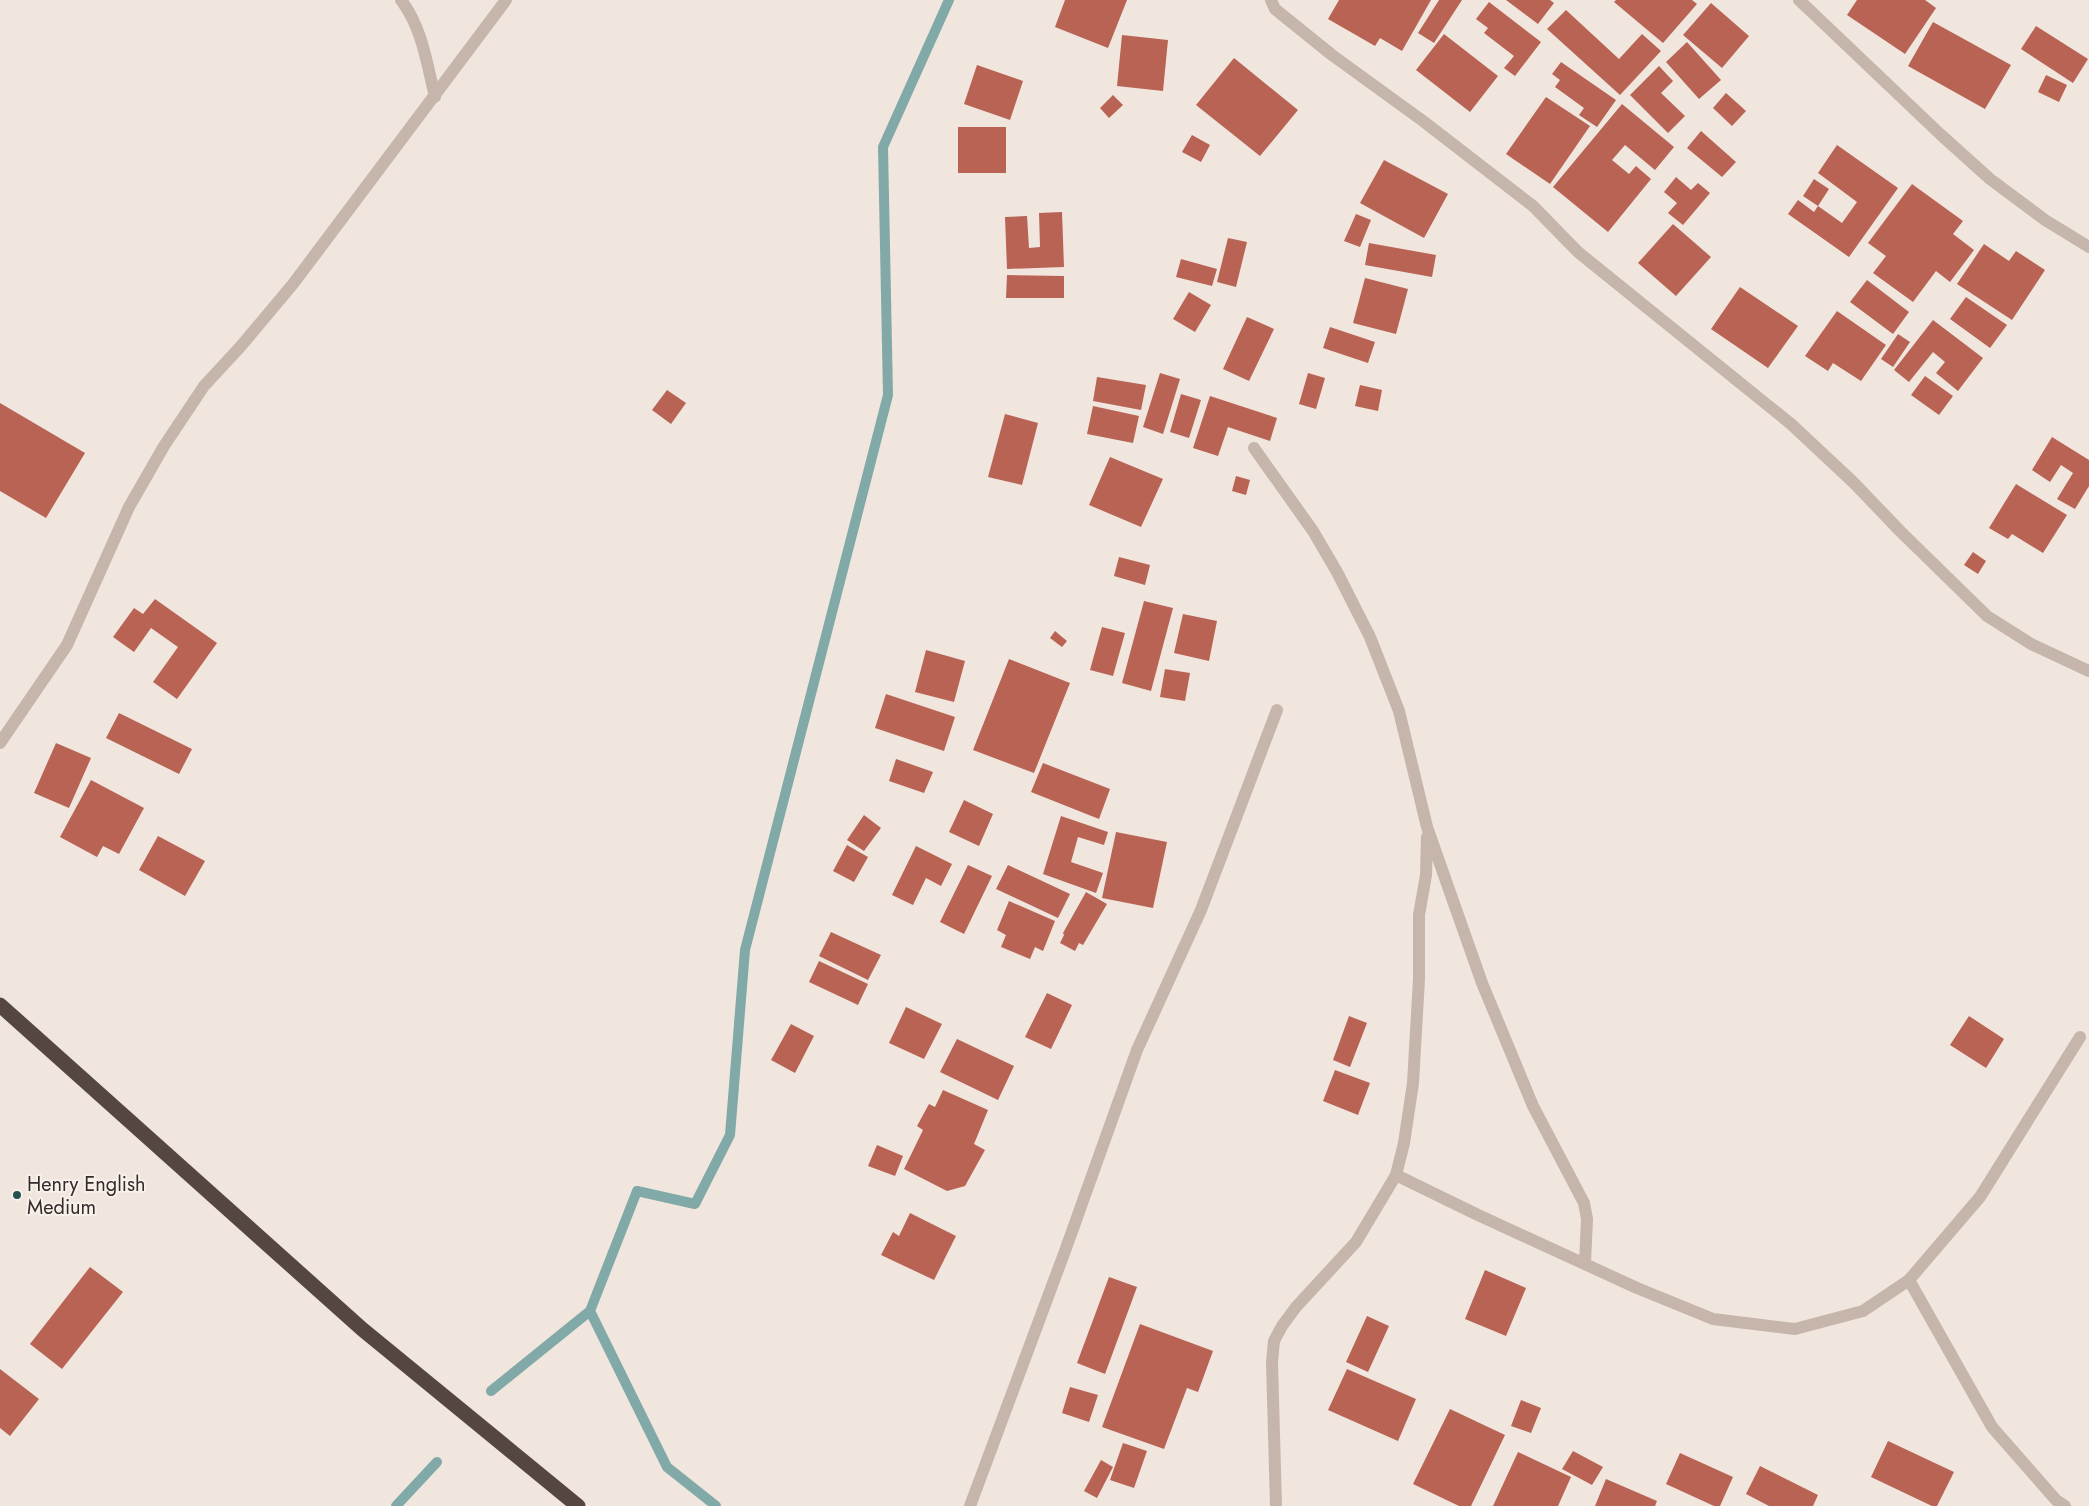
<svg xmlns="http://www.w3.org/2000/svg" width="2089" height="1506" viewBox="0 0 2089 1506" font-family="Jost,sans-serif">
<rect width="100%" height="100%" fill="#f0e6de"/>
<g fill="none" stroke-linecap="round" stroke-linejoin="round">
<!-- stream -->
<path stroke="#81a9a7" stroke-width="10" d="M590 1311 667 1467 716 1506
M491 1391 590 1311 637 1191 695 1204 730 1135 745 950 888 395 883 147 949 0
M396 1506 437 1462"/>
</g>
<!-- building -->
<path fill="#b86354" d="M1065 0H1127L1108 48 1055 27Z
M1339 0H1431L1402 51 1380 38 1375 46 1328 19Z
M1439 0H1462L1434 43 1418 33Z
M1506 0H1550L1554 3 1538 24Z
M1616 0H1692L1697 4 1663 43 1614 2Z
M1857 0H1925L1936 8 1905 54 1847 15Z
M1489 2 1541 42 1515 76 1504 68 1514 56 1484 33 1488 28 1476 19Z
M1711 3 1749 36 1722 68 1683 35Z
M1566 10 1619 59 1642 34 1661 51 1620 95 1547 29Z
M1933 22 2011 65 1985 109 1908 66Z
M2036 26 2088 59 2073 83 2021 49Z
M1444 34 1498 76 1470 112 1416 70Z
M1122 35 1168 40 1163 91 1117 86Z
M1687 42 1721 80 1699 99 1666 62Z
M1234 58 1298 110 1260 156 1196 105Z
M1561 62 1616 100 1597 127 1579 115 1584 108 1555 87 1560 80 1552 74Z
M977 65 1023 81 1010 120 964 104Z
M1659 66 1673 81 1661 93 1685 116 1668 133 1630 95Z
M2046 75 2067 85 2059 102 2038 92Z
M1726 93 1746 111 1732 126 1713 108Z
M1113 95 1123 105 1109 118 1100 108Z
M1546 97 1590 126 1550 184 1506 154Z
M1622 104 1674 147 1655 170 1625 145 1612 160 1629 174 1636 166 1651 179 1608 232 1553 187Z
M958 127H1006V173H958Z
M1701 131 1736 162 1722 177 1687 148Z
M1192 135 1210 145 1201 162 1182 152Z
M1837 145 1898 188 1849 257 1788 214 1798 200 1814 212 1818 206 1842 223 1857 202 1818 173Z
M1384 160 1448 194 1424 238 1360 203Z
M1676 177 1691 190 1698 183 1710 193 1683 225 1668 213 1677 203 1664 192Z
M1814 179 1829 189 1818 206 1803 196Z
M1912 184 1963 221 1953 234 1974 250 1950 282 1936 271 1913 302 1873 273 1886 256 1868 243Z
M1062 212 1064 267 1007 269 1005 217 1027 216 1029 248 1040 247 1039 213Z
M1356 214 1371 220 1360 247 1344 241Z
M1673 224 1711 257 1676 296 1638 263Z
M1228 238 1247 242 1236 287 1217 282Z
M1369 243 1436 255 1432 277 1365 265Z
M1984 244 2009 261 2016 251 2045 270 2012 320 1957 284Z
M1181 259 1217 269 1212 286 1176 277Z
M1007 275 1064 276V298H1006Z
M1365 278 1408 289 1396 334 1353 323Z
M1867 280 1909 312 1893 334 1850 302Z
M1740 287 1798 326 1768 368 1711 329Z
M1189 292 1211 305 1195 332 1173 319Z
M1966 297 2007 325 1990 348 1950 319Z
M1837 311 1886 345 1861 381 1833 363 1828 371 1805 356Z
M1247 317 1274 329 1249 381 1223 369Z
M1933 320 1983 358 1958 391 1936 373 1945 362 1933 352 1909 382 1894 370Z
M1330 327 1375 342 1368 363 1323 348Z
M1898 334 1910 342 1893 367 1881 359Z
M1160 373 1180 379 1163 434 1143 427Z
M1308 373 1325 378 1316 409 1299 404Z
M1925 376 1953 396 1939 415 1911 395Z
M1097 377 1146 385 1141 410 1093 401Z
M1360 385 1382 390 1378 411 1355 406Z
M667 390 686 403 671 424 652 410Z
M1181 394 1201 400 1189 438 1170 432Z
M1210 396 1277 418 1270 441 1228 427 1218 456 1193 448Z
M0 403 85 453 46 518 0 491Z
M1093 406 1139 416 1133 443 1087 434Z
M1005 414 1038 423 1022 485 988 477Z
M2052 437 2089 460V486L2075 509 2057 499 2073 473 2061 465 2050 482 2032 470Z
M1110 457 1163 479 1141 527 1089 505Z
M1236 476 1250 480 1246 495 1232 491Z
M2016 484 2067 515 2043 553 2012 534 2008 539 1989 528Z
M1973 552 1986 561 1978 574 1964 565Z
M1119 557 1150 565 1145 585 1114 576Z
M155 599 217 643 177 699 153 682 178 647 151 628 134 652 113 637 134 608 143 614Z
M1144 601 1173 608 1151 691 1122 683Z
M1183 614 1217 621 1209 661 1174 653Z
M1102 627 1125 633 1113 676 1090 670Z
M1055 631 1067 641 1062 647 1050 638Z
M926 650 965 661 954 702 915 692Z
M1009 659 1070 683 1034 773 973 750Z
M1165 669 1190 673 1185 701 1160 697Z
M886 694 955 717 944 751 875 728Z
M119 713 192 749 179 774 106 738Z
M56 743 91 758 69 808 34 793Z
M896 759 933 772 924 793 889 781Z
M1043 763 1110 789 1099 819 1031 792Z
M91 780 144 808 119 854 103 846 97 857 60 837Z
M964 800 993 814 979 846 949 832Z
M864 815 881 828 864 851 847 840Z
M1061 816 1108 832 1104 845 1078 837 1071 862 1103 873 1096 893 1043 874Z
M1116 832 1167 842 1153 908 1102 898Z
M158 836 205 861 185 896 139 870Z
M847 845 868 857 854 882 833 871Z
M916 846 952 864 941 886 926 878 913 905 892 895Z
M968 865 992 876 964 934 940 922Z
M1008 865 1070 894 1058 918 996 889Z
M1086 892 1107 904 1083 945 1079 943 1075 951 1060 943 1064 935 1063 933Z
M1009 901 1055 921 1043 951 1035 947 1030 959 1001 947 1006 935 997 930Z
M831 932 881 955 868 980 819 956Z
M819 961 868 984 858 1005 809 982Z
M1047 993 1072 1005 1051 1049 1025 1037Z
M906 1007 942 1024 924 1059 889 1043Z
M1349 1016 1367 1023 1350 1067 1333 1060Z
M1969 1016 2004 1039 1986 1068 1950 1045Z
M791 1024 814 1036 795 1073 771 1060Z
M957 1039 1014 1066 998 1100 940 1072Z
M1335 1070 1370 1083 1358 1115 1323 1101Z
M943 1090 988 1110 974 1144 985 1150 965 1186 947 1191 904 1169 923 1130 917 1126 929 1104 935 1107Z
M877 1145 903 1156 895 1176 868 1166Z
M910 1213 956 1236 934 1280 881 1255 893 1232 899 1236Z
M90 1267 123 1292 62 1369 30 1344Z
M1485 1270 1526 1288 1506 1336 1465 1319Z
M1109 1277 1137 1287 1105 1374 1077 1363Z
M1367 1316 1389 1326 1368 1372 1346 1362Z
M1140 1324 1213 1351 1198 1392 1187 1388 1164 1449 1102 1427Z
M0 1369 39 1399 10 1436 0 1428Z
M1347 1369 1416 1399 1398 1441 1328 1410Z
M1070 1387 1098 1395 1089 1422 1062 1413Z
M1521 1400 1541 1408 1531 1433 1511 1426Z
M1450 1409 1505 1435 1471 1506H1459L1413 1484Z
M1888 1441 1954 1472 1937 1506H1932L1871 1477Z
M1123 1443 1147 1451 1134 1488 1110 1480Z
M1573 1451 1603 1467 1592 1485 1562 1469Z
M1518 1452 1571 1477 1558 1506H1493Z
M1680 1453 1733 1477 1720 1506H1714L1666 1484Z
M1101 1460 1113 1467 1097 1498 1084 1491Z
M1760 1466 1818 1495 1813 1506H1769L1746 1494Z
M1606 1479 1657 1501 1655 1506H1595Z"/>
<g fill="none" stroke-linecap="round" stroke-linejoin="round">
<!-- lane -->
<path stroke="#c6b5ab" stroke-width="12" d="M1909 1280 1992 1427 2056 1500 2065 1506"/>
<!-- street -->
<path stroke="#c6b5ab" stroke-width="12" d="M401 0C422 27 427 64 435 97
M1271 0 1275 9 1332 55 1423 121 1533 206 1578 252 1791 424 1853 482 1901 532 1987 616 2031 644 2089 671
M1799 0 1940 134 1990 179 2045 220 2089 247
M1254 448 1313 531 1337 572 1370 637 1399 711 1427 827 1482 983 1533 1106 1584 1203 1587 1219 1585 1263
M0 743 67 645 129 507 164 446 204 386 241 346 293 284 506 0
M1396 1175 1478 1215 1637 1288 1713 1319 1795 1329 1863 1311 1909 1280 1980 1197 2080 1037
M970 1506 1065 1251 1137 1050 1201 910 1277 710
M1276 1506 1272 1362 1274 1341 1282 1326 1296 1307 1356 1242 1396 1175 1404 1143 1413 1083 1419 979V915L1426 875 1427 837"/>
<!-- highway -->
<path stroke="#554642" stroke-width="15" d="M0 1005 362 1329 578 1506"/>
</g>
<!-- markers -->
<circle fill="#245251" stroke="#f8f0ea" stroke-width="2" cx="17" cy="1195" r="5"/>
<g text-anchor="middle" stroke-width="4" stroke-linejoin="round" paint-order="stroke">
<!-- poi labels -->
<g font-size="20" fill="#352c2a" stroke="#f8f0ea" text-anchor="start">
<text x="27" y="1191">Henry English<tspan x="27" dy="23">Medium</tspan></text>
</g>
</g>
</svg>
